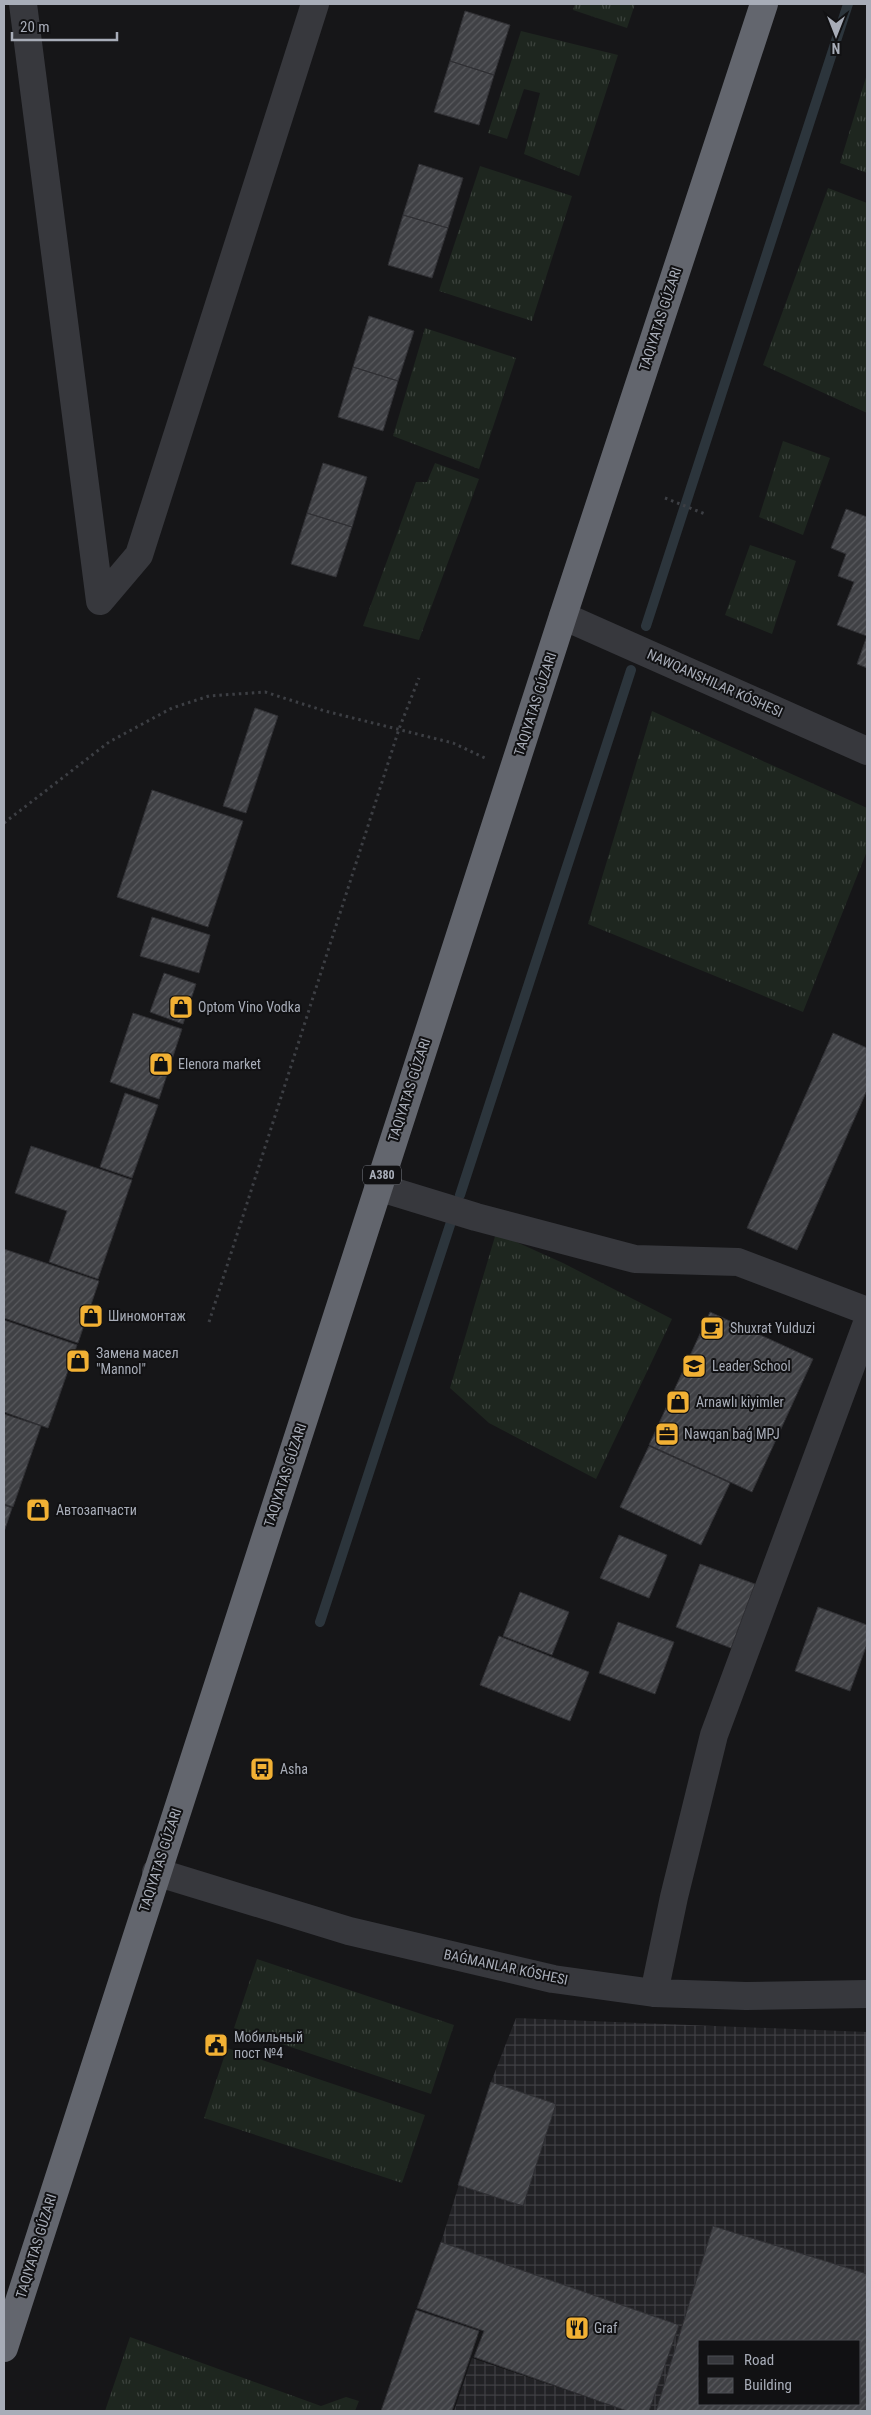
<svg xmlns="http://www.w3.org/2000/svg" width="871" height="2415" viewBox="0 0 871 2415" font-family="'Roboto Condensed',sans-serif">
<defs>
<pattern id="industrial-grid" width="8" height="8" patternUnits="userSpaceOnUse" patternTransform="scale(1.25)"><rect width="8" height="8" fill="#222225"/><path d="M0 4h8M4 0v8" fill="none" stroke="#3f3f43"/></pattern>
<pattern id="grass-tufts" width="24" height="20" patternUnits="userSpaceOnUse" patternTransform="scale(1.25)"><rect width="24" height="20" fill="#1e261f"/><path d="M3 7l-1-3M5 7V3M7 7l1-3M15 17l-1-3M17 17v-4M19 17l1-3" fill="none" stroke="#3c433d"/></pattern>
<pattern id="building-hatch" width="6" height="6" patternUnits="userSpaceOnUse" patternTransform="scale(1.25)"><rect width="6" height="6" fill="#404145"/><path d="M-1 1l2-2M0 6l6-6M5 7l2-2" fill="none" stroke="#595a5e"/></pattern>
</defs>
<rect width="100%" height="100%" fill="#161618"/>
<!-- industrial -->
<path fill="url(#industrial-grid)" d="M516 2018 867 2032V2274L713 2227 656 2411H649L679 2325 441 2242 491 2082Z
M472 2358 627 2411H454Z"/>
<!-- grass -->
<path fill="url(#grass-tufts)" d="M575 4H635L627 28 573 10Z
M521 31 618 55 579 176 524 154 540 93 524 89 507 139 488 133Z
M867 74V173L840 163Z
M480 166 572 196 532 321 439 291Z
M828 188 867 203V413L763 365Z
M425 328 516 358 479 469 393 436Z
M783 441 830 458 803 535 759 517Z
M435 463 479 479 419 640 363 626 416 482H427Z
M750 545 796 561 772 634 725 615Z
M652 711 867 808V851L803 1012 588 924Z
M496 1233 563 1263 672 1319 596 1479 489 1423 450 1388Z
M257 1959 454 2025 431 2094 234 2028Z
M227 2048 425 2115 402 2183 204 2118Z
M130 2337 321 2406 346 2397 359 2401 355 2411H105Z"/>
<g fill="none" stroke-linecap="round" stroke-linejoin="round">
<!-- stream -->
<path stroke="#2c353c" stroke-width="10" d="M646 626 848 4
M460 1195 631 670
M320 1622 451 1222"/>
</g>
<!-- building -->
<path fill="url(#building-hatch)" stroke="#303034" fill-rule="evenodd" d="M465 11 510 25 494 75 450 61Z
M450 61 494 75 479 125 434 112Z
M419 164 463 178 448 228 403 215Z
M403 215 448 228 432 278 388 265Z
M369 316 414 331 398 381 353 367Z
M353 367 398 381 383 431 338 417Z
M323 463 367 477 352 527 307 513Z
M846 509 867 517V668L857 664 867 636 837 625 854 582 838 576 846 554 831 548Z
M307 513 352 527 336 577 291 564Z
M255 708 278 716 246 813 223 806Z
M152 790 243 821 208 927 117 897Z
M152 917 210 935 199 973 140 956Z
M164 973 196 984 183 1024 150 1012Z
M133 1013 182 1029 159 1099 110 1082Z
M833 1033 867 1048V1090L797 1250 747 1228Z
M125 1093 158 1105 132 1178 100 1167Z
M31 1146 132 1180 98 1279 49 1262 67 1211 15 1193Z
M4 1249 99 1281 78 1343 4 1318Z
M710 1312 813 1359 752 1492 649 1445Z
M4 1320 77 1345 48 1428 4 1412Z
M4 1414 41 1426 13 1507 4 1504Z
M649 1446 730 1483 701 1545 620 1507Z
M4 1505 12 1508 4 1532Z
M619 1535 667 1555 649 1598 600 1578Z
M700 1564 755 1584 731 1648 676 1627Z
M520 1592 569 1612 552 1655 503 1636Z
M818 1607 867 1625V1644L850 1691 795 1671Z
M618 1622 674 1642 655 1694 599 1673Z
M499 1636 589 1672 570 1721 480 1685Z
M491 2082 556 2104 523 2206 458 2185Z
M713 2226 867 2274V2411H656ZM700 2341H860V2404H700Z
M441 2242 679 2325 649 2411H627L474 2357 484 2331 417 2308Z
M416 2310 479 2331 452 2411H381Z"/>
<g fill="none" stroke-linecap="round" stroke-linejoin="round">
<!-- path -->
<path stroke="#3d3f44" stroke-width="3" stroke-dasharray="2.5 4" stroke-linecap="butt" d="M665 498 705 514
M4 823 109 742 172 708 209 696 265 692 325 711 453 743 485 758
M209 1322 399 729 419 678"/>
<!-- minor -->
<path stroke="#37383d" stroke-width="28" d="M23 4 100 601
M100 601 139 555 315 4
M563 616 867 751
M378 1187 476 1217 635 1259 738 1262 867 1311
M156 1872 349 1931 553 1979 654 1993 746 1996 867 1994
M654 1993 674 1897 714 1735 867 1323"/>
<!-- highway -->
<path stroke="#63666e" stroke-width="28" d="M4 2348 563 616 764 4"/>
</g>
<!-- icons -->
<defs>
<g id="shop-square" transform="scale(1.25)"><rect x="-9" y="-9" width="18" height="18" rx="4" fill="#f2b134" stroke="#111113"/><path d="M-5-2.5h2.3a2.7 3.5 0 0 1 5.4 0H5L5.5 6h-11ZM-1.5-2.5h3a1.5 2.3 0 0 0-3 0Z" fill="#111"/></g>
<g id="cafe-square" transform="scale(1.25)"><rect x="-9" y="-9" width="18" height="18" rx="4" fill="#f2b134" stroke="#111113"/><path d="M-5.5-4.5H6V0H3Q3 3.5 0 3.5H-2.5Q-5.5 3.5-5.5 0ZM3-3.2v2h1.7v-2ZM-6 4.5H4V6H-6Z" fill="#111"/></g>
<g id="school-square" transform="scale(1.25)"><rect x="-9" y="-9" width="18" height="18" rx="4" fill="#f2b134" stroke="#111113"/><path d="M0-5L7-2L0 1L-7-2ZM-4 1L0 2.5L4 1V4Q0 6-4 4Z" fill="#111"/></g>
<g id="office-square" transform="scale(1.25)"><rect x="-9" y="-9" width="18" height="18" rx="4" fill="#f2b134" stroke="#111113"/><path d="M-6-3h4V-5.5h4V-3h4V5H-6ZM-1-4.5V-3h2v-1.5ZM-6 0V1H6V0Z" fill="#111"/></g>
<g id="bus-square" transform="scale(1.25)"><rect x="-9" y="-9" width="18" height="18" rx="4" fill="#f2b134" stroke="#111113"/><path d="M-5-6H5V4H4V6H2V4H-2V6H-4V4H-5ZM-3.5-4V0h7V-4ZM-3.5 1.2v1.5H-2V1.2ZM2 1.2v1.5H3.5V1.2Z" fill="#111"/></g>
<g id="civic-square" transform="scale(1.25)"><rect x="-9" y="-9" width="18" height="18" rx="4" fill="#f2b134" stroke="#111113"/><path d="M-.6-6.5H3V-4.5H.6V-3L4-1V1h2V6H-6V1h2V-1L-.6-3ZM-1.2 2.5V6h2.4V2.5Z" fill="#111"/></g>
<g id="restaurant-square" transform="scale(1.25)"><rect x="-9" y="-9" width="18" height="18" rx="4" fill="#f2b134" stroke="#111113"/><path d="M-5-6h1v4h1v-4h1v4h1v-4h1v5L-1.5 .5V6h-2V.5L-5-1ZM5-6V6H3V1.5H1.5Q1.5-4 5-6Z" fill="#111"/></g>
</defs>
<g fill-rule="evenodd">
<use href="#shop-square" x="181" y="1007"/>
<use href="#shop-square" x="161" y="1064"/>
<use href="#shop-square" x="91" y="1316"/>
<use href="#cafe-square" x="712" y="1328"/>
<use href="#shop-square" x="78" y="1361"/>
<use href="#school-square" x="694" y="1366"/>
<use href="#shop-square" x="678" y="1402"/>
<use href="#office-square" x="667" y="1434"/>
<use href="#shop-square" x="38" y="1510"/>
<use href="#bus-square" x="262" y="1769"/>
<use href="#civic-square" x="216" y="2045"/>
<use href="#restaurant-square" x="577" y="2328"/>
</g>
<g text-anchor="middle" stroke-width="4" stroke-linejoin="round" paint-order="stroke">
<!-- shield labels -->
<rect fill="#111113" stroke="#7b7e86" stroke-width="1" x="363" y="1165.5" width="38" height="19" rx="4"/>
<g font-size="12" font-weight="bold" fill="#a8adb8">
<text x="382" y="1179">A380</text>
</g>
<!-- street labels -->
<g font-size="14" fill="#a8adb8" stroke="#111113">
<text transform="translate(660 319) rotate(-72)" y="5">TAQIYATAS GÚZARI</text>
<text transform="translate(715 683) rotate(24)" y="5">NAWQANSHILAR KÓSHESI</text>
<text transform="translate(535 704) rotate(-72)" y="5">TAQIYATAS GÚZARI</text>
<text transform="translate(409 1090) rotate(-72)" y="5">TAQIYATAS GÚZARI</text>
<text transform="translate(285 1475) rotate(-72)" y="5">TAQIYATAS GÚZARI</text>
<text transform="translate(160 1860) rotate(-72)" y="5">TAQIYATAS GÚZARI</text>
<text transform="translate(506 1967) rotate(12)" y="5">BAǴMANLAR KÓSHESI</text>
<text transform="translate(36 2246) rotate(-73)" y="5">TAQIYATAS GÚZARI</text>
</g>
<!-- poi labels -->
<g font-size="14" fill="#a8adb8" stroke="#111113" text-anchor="start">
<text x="198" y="1012">Optom Vino Vodka</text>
<text x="178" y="1069">Elenora market</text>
<text x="108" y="1321">Шиномонтаж</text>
<text x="730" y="1333">Shuxrat Yulduzi</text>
<text x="96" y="1358">Замена масел<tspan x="96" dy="16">"Mannol"</tspan></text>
<text x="712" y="1371">Leader School</text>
<text x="696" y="1407">Arnawlı kiyimler</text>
<text x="684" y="1439">Nawqan baǵ MPJ</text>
<text x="56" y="1515">Автозапчасти</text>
<text x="280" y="1774">Asha</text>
<text x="234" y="2042">Мобильный<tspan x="234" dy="16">пост №4</tspan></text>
<text x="594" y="2333">Graf</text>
</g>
</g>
<!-- border -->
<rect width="871" height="2415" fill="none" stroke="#a8adb8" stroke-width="10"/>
<!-- legend -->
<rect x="698" y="2340" width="162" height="65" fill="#111113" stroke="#4d4f55"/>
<rect x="708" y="2356" width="25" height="8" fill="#37383d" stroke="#4d4f55"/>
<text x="744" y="2365" font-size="15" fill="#a8adb8">Road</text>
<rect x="708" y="2378" width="25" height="15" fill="url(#building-hatch)" stroke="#4d4f55"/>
<text x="744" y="2390" font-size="15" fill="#a8adb8">Building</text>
<!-- north arrow -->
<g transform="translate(836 35) rotate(180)" stroke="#111113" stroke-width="4" paint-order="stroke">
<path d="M0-4L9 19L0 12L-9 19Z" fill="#a8adb8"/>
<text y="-8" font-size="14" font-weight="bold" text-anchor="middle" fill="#a8adb8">N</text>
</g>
<!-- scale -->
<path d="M12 32v8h105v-8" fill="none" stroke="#a8adb8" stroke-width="2.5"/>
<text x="20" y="32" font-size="15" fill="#a8adb8" stroke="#111113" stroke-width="4" paint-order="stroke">20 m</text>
</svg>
